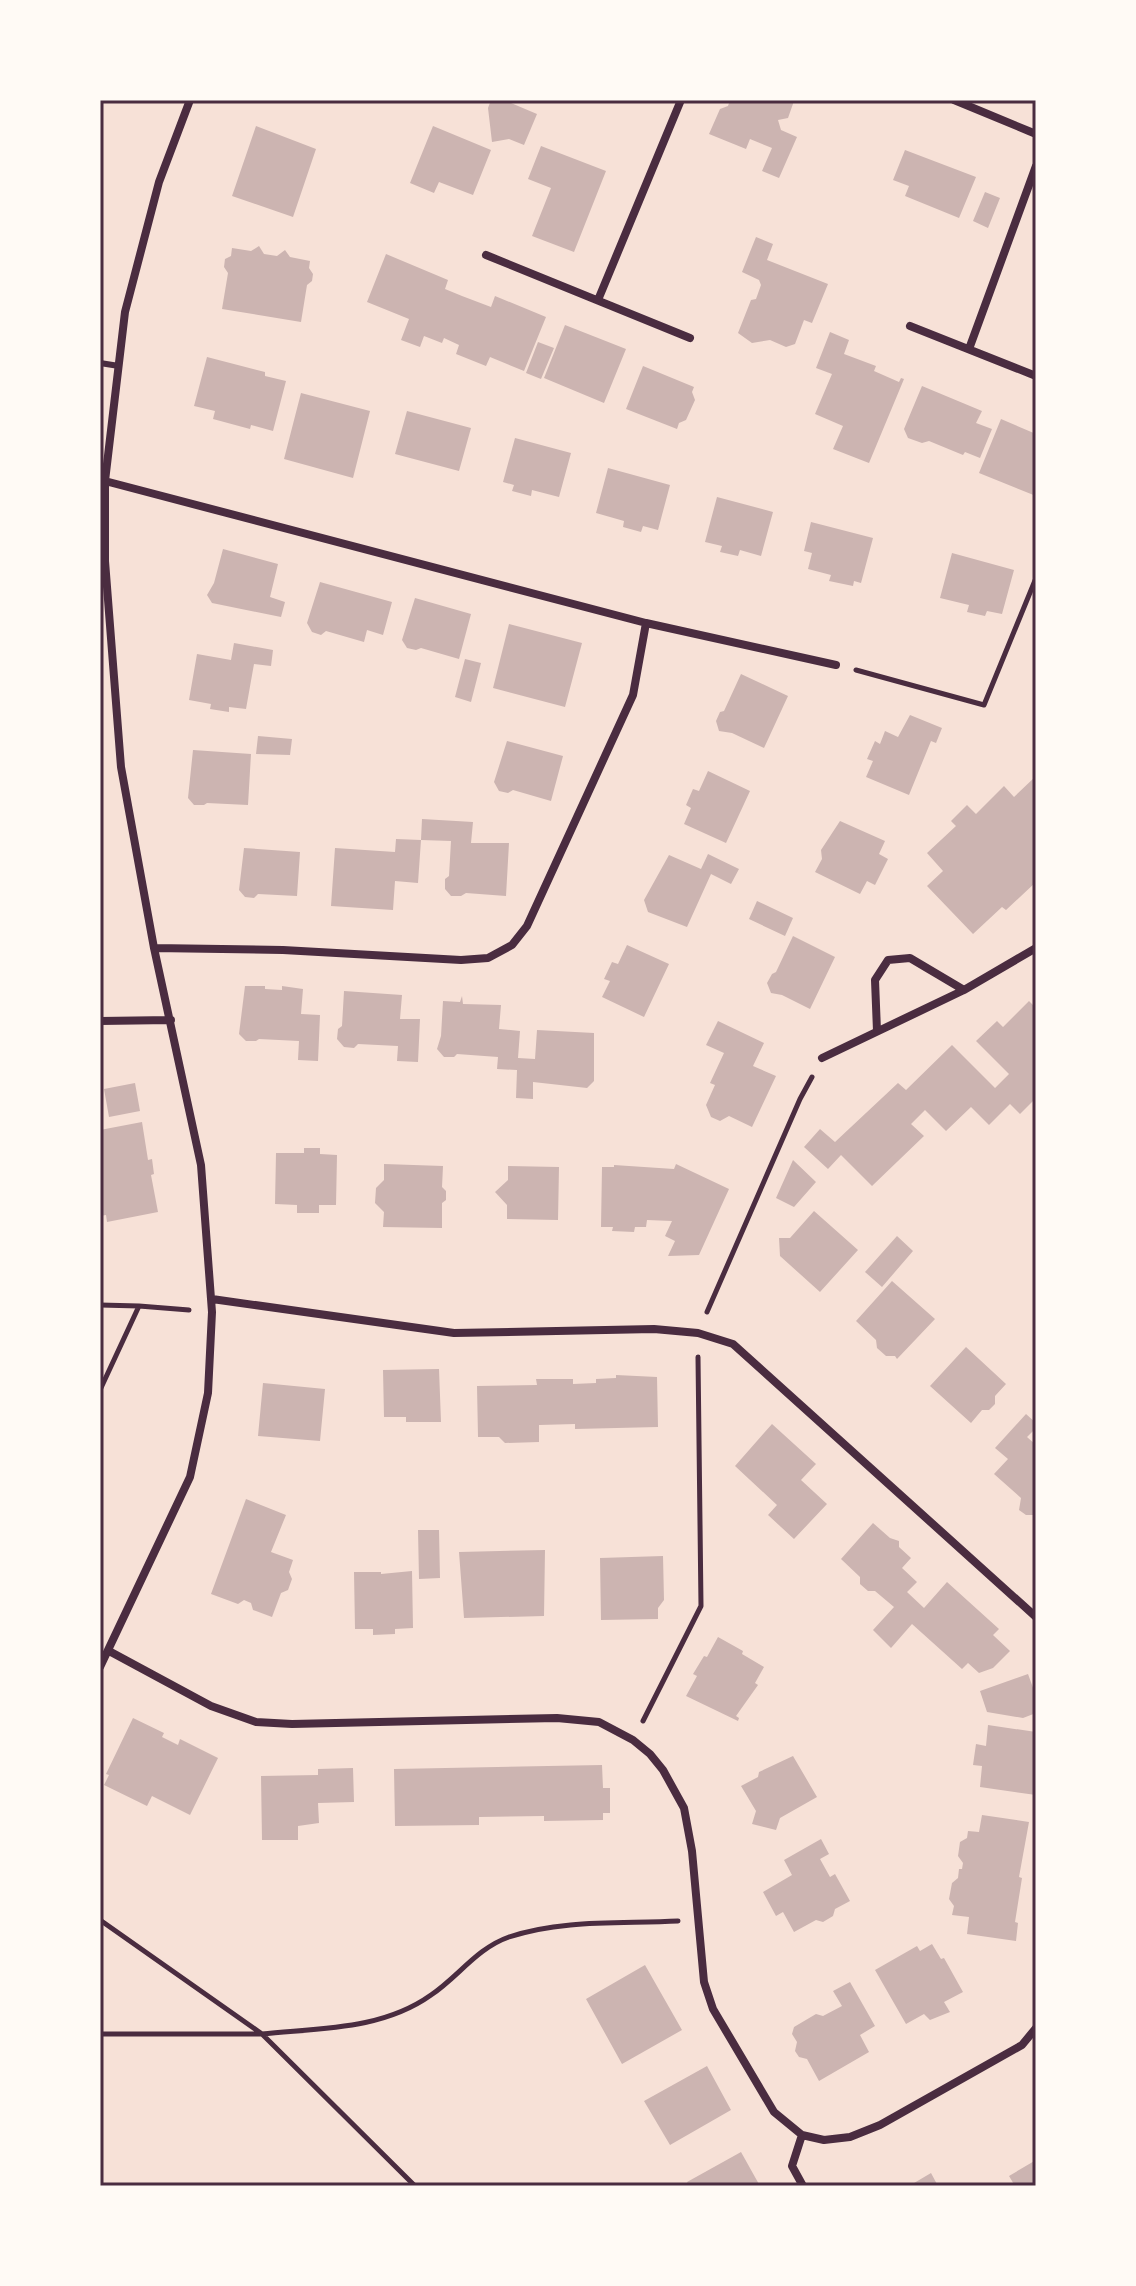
<svg xmlns="http://www.w3.org/2000/svg" width="1136" height="2286" viewBox="0 0 1136 2286" font-family="Barlow,sans-serif">
<rect width="100%" height="100%" fill="#f7e1d7"/>
<!-- building -->
<path fill="#ccb4b1" d="M491 100H504L537 114 524 145 509 139 492 142 488 108Z
M730 100 794 101 788 118 778 120 781 130 797 137 779 178 762 171 772 148 750 139 746 149 709 134 720 109 728 106Z
M256 126 316 149 293 217 232 196Z
M433 126 491 150 473 195 439 182 434 193 410 183Z
M541 146 606 171 574 252 532 236 551 188 528 179Z
M905 150 976 177 959 218 905 196 909 186 893 180Z
M985 192 1000 198 988 228 973 221Z
M756 237 773 244 767 260 828 284 812 323 804 320 795 344 786 347 770 340 752 343 738 333 751 300 756 299 761 285 759 280 742 272Z
M259 246 264 254 277 256 285 250 290 257 310 261 309 268 313 274 312 281 307 285 301 322 222 309 228 273 224 267 225 259 231 256 232 248 251 251Z
M386 254 448 280 445 289 462 296 491 307 495 296 546 317 524 371 490 357 486 366 456 354 459 345 444 338 442 343 424 336 420 347 401 340 409 319 367 302Z
M565 325 626 349 604 403 544 378Z
M830 332 849 340 844 354 876 366 874 371 899 382 901 378 904 379 869 463 833 449 843 426 815 414 832 374 816 368Z
M538 342 554 348 541 379 526 373Z
M207 357 265 372V376L286 381 273 431 251 425 250 429 213 419 215 411 194 406Z
M643 366 694 387 692 392 695 400 686 420 679 423 677 429 626 409Z
M922 386 982 411 976 423 992 429 980 458 965 452 963 455 929 441 922 443 908 438 904 429Z
M301 393 370 411 353 478 284 459Z
M407 411 471 428 459 471 395 454Z
M1001 419 1036 434V496L979 473Z
M515 438 571 453 559 497 532 490 531 496 512 491 514 485 503 482Z
M608 468 670 485 658 530 643 526 641 532 623 527 624 521 596 513Z
M717 497 773 512 761 556 740 550 738 556 720 552 722 546 705 542Z
M811 522 873 538 861 583 854 581 853 586 829 581 831 575 808 569 812 553 804 551Z
M223 549 278 564 270 597 285 602 281 617 212 603 207 595 214 583Z
M952 553 1014 570 1002 614 987 611 985 616 967 612 969 605 940 598Z
M320 582 392 602 383 635 367 630 364 642 326 631 321 635 312 632 307 623Z
M415 598 471 614 459 659 421 648 416 650 407 648 402 640Z
M509 624 582 643 565 707 493 688Z
M234 643 273 650 271 666 254 664 246 709 229 707V712L210 709 211 704 189 700 197 654 231 660Z
M465 659 481 663 471 702 455 697Z
M741 674 788 696 764 748 732 733 719 731 716 721 720 712 724 711Z
M910 715 942 728 936 743 931 741 909 795 866 777 873 761 867 759 875 741 880 744 885 731 898 737Z
M258 736 292 739 290 755 256 754Z
M507 741 563 756 551 801 513 790 508 793 499 791 494 782Z
M193 750 251 754 248 805 207 803 204 805H194L188 798Z
M708 771 750 791 726 843 684 824 691 808 686 805 693 789 699 791Z
M1036 776V882L1006 910 1002 907 973 934 927 886 943 871 927 853 956 826 951 821 967 805 976 814 1004 786 1014 797Z
M422 819 473 822 471 843H509L506 896 466 893 461 896H451L445 889V879L449 876 451 841 421 840 418 883 395 881 393 910 331 906 335 848 395 852 396 839 421 840Z
M840 821 885 841 879 854 888 859 875 885 867 881 860 894 815 872 822 859 821 850Z
M244 848 300 852 297 896 258 894 254 898 245 897 239 890Z
M708 854 739 869 731 884 711 874 687 927 648 912 644 900 669 855 701 869Z
M757 901 793 918 785 936 749 919Z
M793 936 835 957 810 1009 782 995 771 993 767 983 772 974 776 972Z
M627 945 669 964 644 1017 602 997 610 981 604 979 612 962 618 964Z
M245 986H265V989L282 990V986L303 989 301 1014 320 1015 318 1061 298 1060 299 1041 259 1039 256 1041H246L239 1034Z
M344 991 402 995 400 1019H420L418 1062 397 1061 398 1046 358 1044 354 1048 344 1047 337 1039 338 1029 342 1026Z
M462 996 463 1004 501 1005 499 1029 520 1031 518 1058 535 1059 537 1030 594 1033V1081L587 1088 533 1082V1099L516 1098 517 1070 497 1069 498 1057 457 1054 454 1057H444L437 1049 441 1036 443 1001 460 1002Z
M1029 1001 1036 1008V1098L1020 1114 1010 1104 989 1125 971 1107 946 1131 925 1110 911 1124 924 1136 872 1186 841 1155 828 1169 804 1147 820 1129 835 1142 898 1083 906 1090 952 1045 995 1088 1009 1074 976 1041 997 1021 1003 1027Z
M718 1021 764 1043 753 1066 776 1076 752 1127 729 1116 720 1121 711 1117 706 1105 715 1085 710 1083 724 1053 706 1045Z
M135 1083 140 1111 109 1117 104 1089Z
M142 1122 148 1160 152 1159 154 1174 151 1175 158 1212 107 1222 106 1215 100 1216V1130Z
M304 1148H320V1154L337 1155 336 1205H319V1213H297V1205L275 1204 276 1153H304Z
M793 1160 816 1182 794 1207 776 1198Z
M384 1164 443 1166 442 1187 446 1191V1200L442 1203V1228L383 1227 384 1212 375 1203 376 1188 384 1180Z
M676 1164 729 1189 699 1255 668 1256 675 1241 665 1236 672 1221 647 1220 646 1227H635L634 1232 612 1231 613 1227H601L602 1167H614V1165L674 1169Z
M508 1166 559 1167 558 1220 507 1219V1205L495 1192 508 1180Z
M814 1211 858 1250 820 1292 780 1256 779 1238H790Z
M897 1236 913 1251 882 1287 865 1272Z
M892 1281 935 1319 897 1359 895 1356H886L877 1348 876 1340 856 1321Z
M966 1347 1006 1384 995 1396V1404L989 1410H982L971 1423 930 1386Z
M439 1369 441 1422H406V1417H384L383 1370Z
M616 1375 657 1377 658 1427 575 1429V1424L539 1425V1442L505 1443 499 1437H478L477 1386 537 1385 536 1379H573V1384L596 1383V1379L616 1378Z
M263 1383 325 1389 320 1441 258 1436Z
M1026 1414 1036 1423V1428L1027 1437 1036 1445V1515H1026L1019 1510 1021 1498 994 1474 1008 1459 995 1448Z
M772 1424 816 1464 801 1480 827 1504 794 1539 768 1515 777 1505 735 1466Z
M246 1499 286 1515 271 1552 293 1560 289 1572 292 1579 288 1590 281 1593 272 1617 253 1610 251 1603 244 1600 238 1604 211 1594Z
M873 1523 890 1538 899 1541V1547L911 1558 902 1568 917 1582 907 1592 924 1608 947 1582 999 1629 993 1635 1010 1651 993 1668 979 1673 968 1663 962 1669 912 1624 891 1648 873 1630 894 1607 875 1591H868L860 1584V1577L841 1559Z
M418 1530H439L440 1578 419 1579Z
M545 1550 544 1616 464 1618 459 1552Z
M663 1556 664 1600 658 1608V1619L601 1620 600 1558Z
M412 1571 413 1628 395 1629V1634L373 1635V1629H355L354 1572H381V1574Z
M718 1637 743 1651 742 1654 764 1667 755 1683 758 1685 736 1716 739 1718 738 1721 686 1696 697 1676 693 1674 704 1656 707 1657Z
M1028 1674 1036 1696V1713L1023 1718 987 1712 980 1691Z
M133 1718 164 1733 162 1737 178 1745 180 1739 218 1758 190 1815 152 1796 147 1806 104 1785 109 1775 106 1774Z
M988 1725 1036 1732V1795L980 1787 982 1766 973 1765 976 1744 986 1746Z
M793 1756 817 1797 780 1818 776 1830 752 1824 756 1811 741 1786 758 1777 759 1772Z
M602 1765 603 1788H610V1813H603V1820L544 1821V1816L479 1817V1825L395 1826 394 1769Z
M353 1768 354 1802 318 1803 319 1823 298 1826V1840H262L261 1776 318 1775V1769Z
M982 1815 1029 1822 1019 1877 1022 1878 1015 1922 1018 1923 1016 1941 967 1934 969 1917 952 1915 954 1906 949 1899 952 1883 958 1878 959 1869H962L963 1863 958 1856 960 1842 967 1838 968 1831 979 1832Z
M821 1839 829 1854 820 1859 830 1877 835 1874 850 1901 835 1909 833 1916 823 1922 816 1920 794 1932 783 1912 776 1916 763 1892 792 1875 784 1860Z
M932 1944 941 1959 944 1958 963 1992 944 2002 950 2012 930 2020 924 2014 906 2024 875 1970 917 1946 920 1951Z
M645 1965 682 2030 622 2064 586 1999Z
M850 1982 875 2026 860 2035 869 2052 819 2081 807 2059 799 2057 795 2051 797 2042 792 2034 794 2027 816 2014 823 2016 842 2006 833 1991Z
M707 2066 731 2110 670 2145 644 2101Z
M741 2152 760 2186H689L687 2182Z
M1036 2160V2186H1015L1009 2176Z
M931 2173 938 2186H909Z"/>
<g fill="none" stroke-linecap="round" stroke-linejoin="round">
<!-- path -->
<path stroke="#4a2c40" stroke-width="5" d="M856 670 984 705 1036 578
M100 1305 139 1306 100 1390
M139 1306 189 1310
M707 1312 800 1099 812 1077
M643 1721 701 1606 698 1357
M100 1920 262 2034C320 2028 382 2030 431 1995 458 1977 477 1948 509 1937 562 1919 623 1924 678 1921
M100 2034H262L415 2186"/>
<!-- service -->
<path stroke="#4a2c40" stroke-width="6" d="M100 363 119 366"/>
<!-- minor -->
<path stroke="#4a2c40" stroke-width="8" d="M954 100 1036 134
M486 255 690 338
M598 300 681 100
M910 326 1036 376
M969 349 1036 166
M105 481 646 623 836 665
M154 948 283 950 461 960 488 958 512 945 527 926 633 695 646 623
M100 1021 171 1020
M877 1031 875 980 888 960 910 958 964 990
M822 1058 964 990 1036 948
M212 1299 454 1333 654 1329 698 1333 733 1344 1036 1617
M109 1651 211 1706 256 1722 292 1724 557 1718 599 1722 633 1740 650 1754 663 1770 684 1808 692 1851 704 1982 713 2009 774 2112 802 2135 824 2140 850 2137 880 2125 1022 2045 1036 2028
M100 1667 190 1477 208 1393 212 1312 201 1165 154 948 121 767 105 561V481L125 312 159 182 190 100
M802 2135 792 2166 803 2186"/>
</g>
<!-- border -->
<rect width="1136" height="2286" fill="none" stroke="#fffaf5" stroke-width="204"/>
<rect x="102" y="102" width="932" height="2082" fill="none" stroke="#4a2c40" stroke-width="3"/>
</svg>
